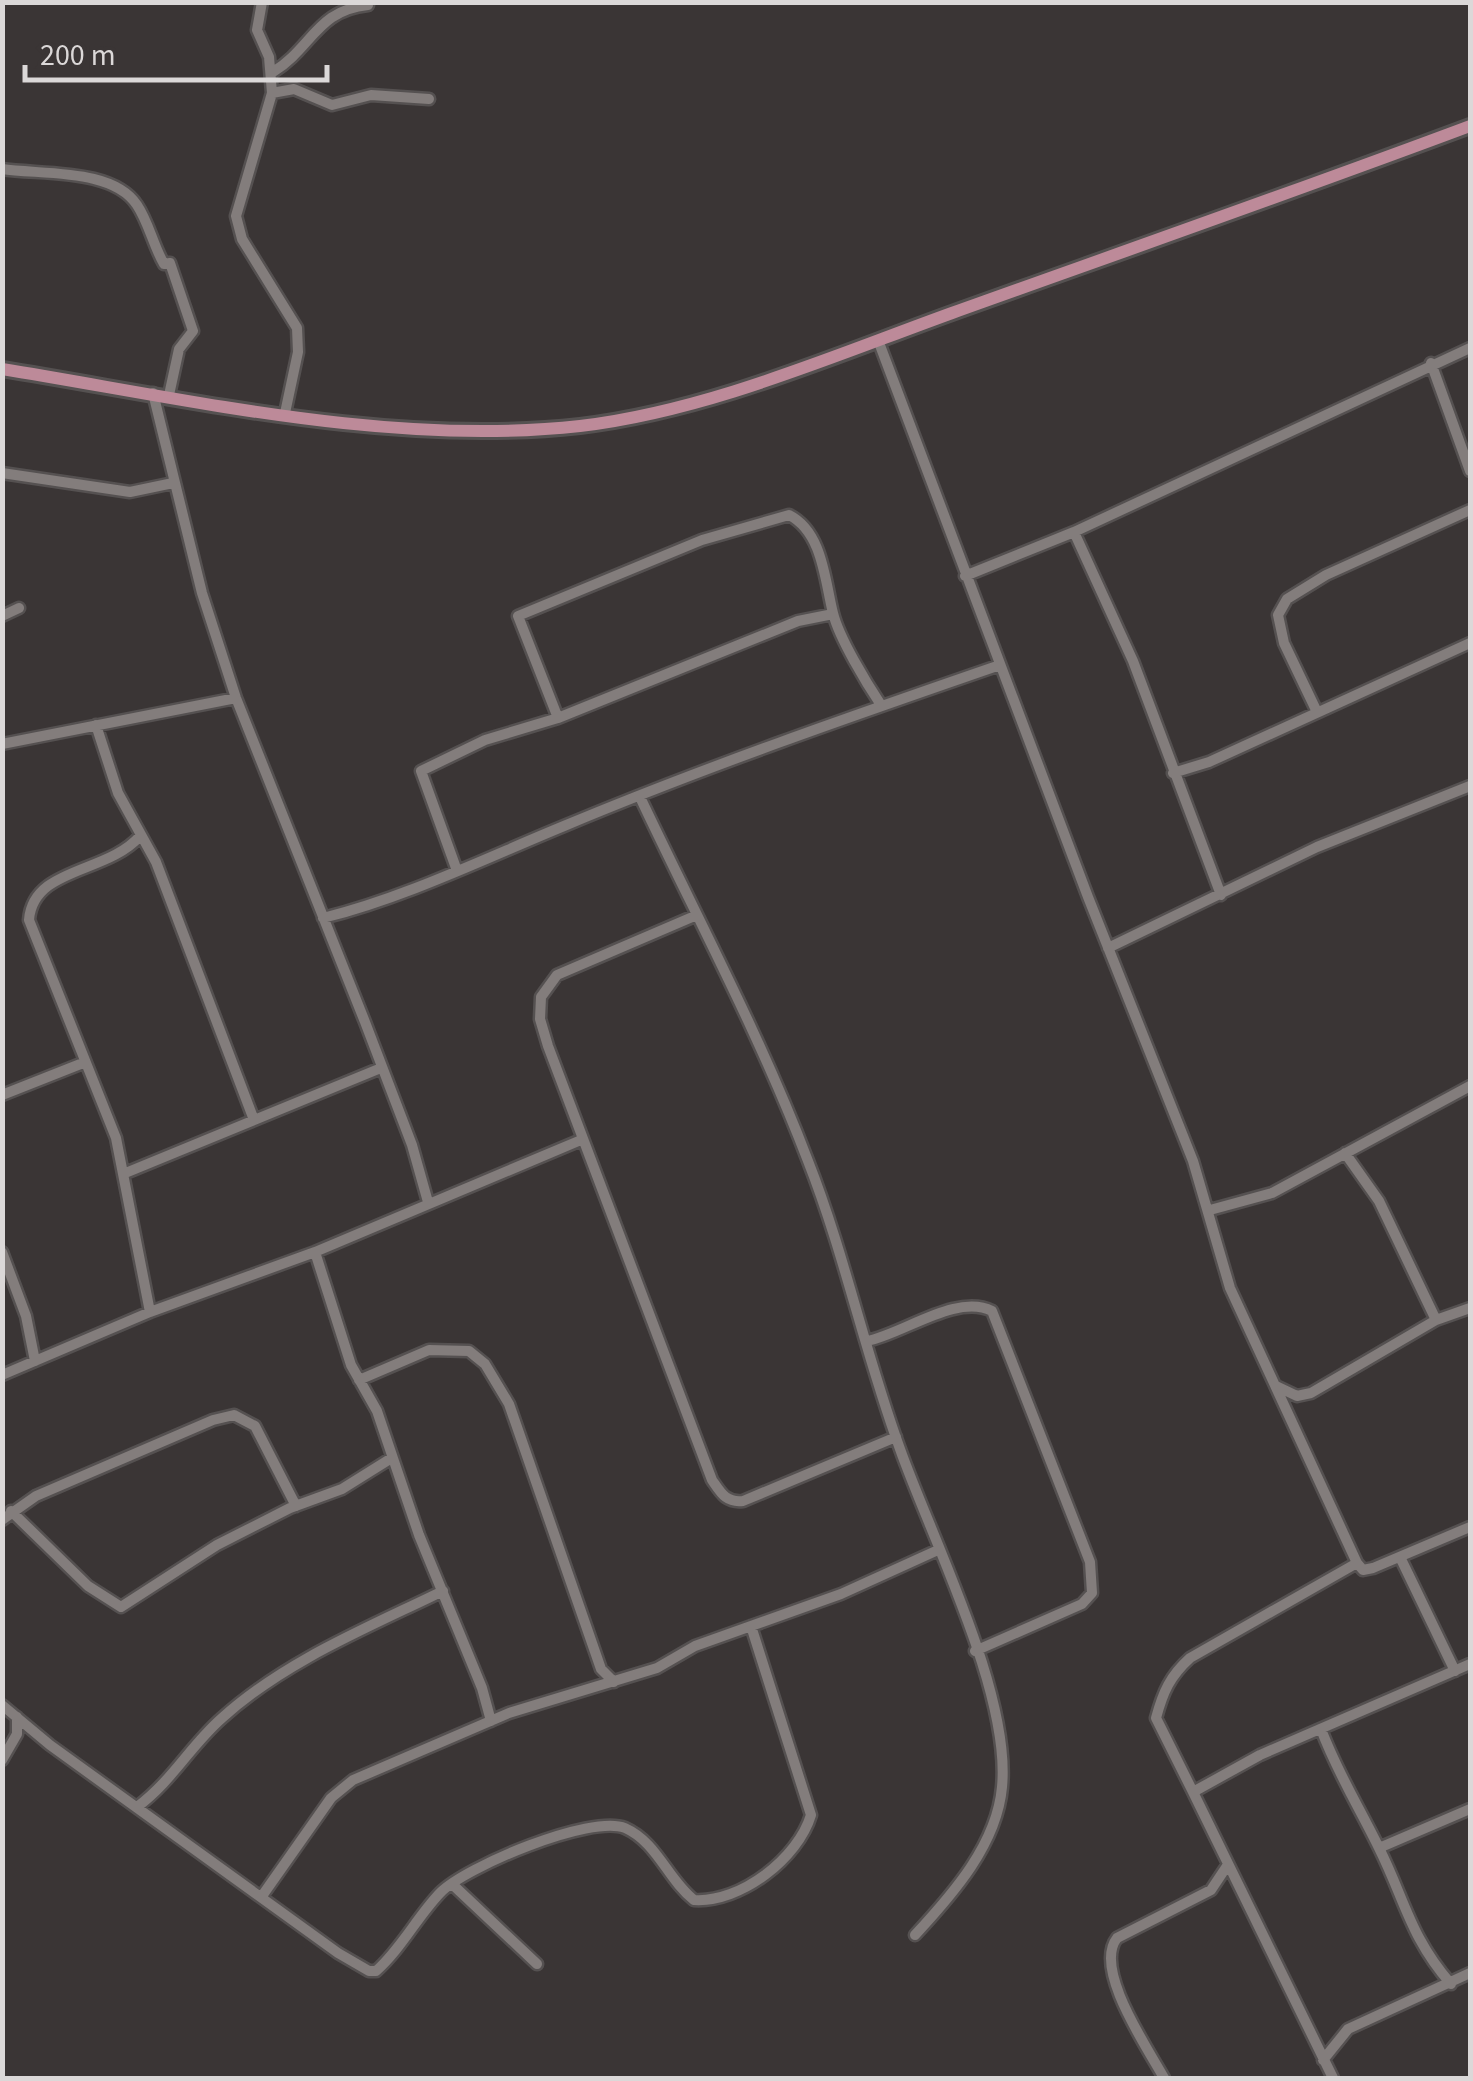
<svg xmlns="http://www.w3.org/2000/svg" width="1473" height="2081" viewBox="0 0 1473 2081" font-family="'Source Sans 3',sans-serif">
<rect width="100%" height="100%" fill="#3a3535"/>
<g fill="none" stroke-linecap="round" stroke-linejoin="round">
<!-- minor casing -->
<g stroke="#555151" stroke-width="15">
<path id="minor" d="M262 2 257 30 269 57 272 93 236 216 242 239 297 328 298 352 285 413
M273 72C312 48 317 10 368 5
M272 93 294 89 332 105 371 95 429 99
M2 169C42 175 113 168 137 205 149 223 153 245 164 264L170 263 193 331 179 349 169 395
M878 340 1088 897 1193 1161 1230 1288 1357 1563 1363 1570 1373 1568 1470 1527
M1431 363 1470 471
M153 393 202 593 236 698 365 1022 412 1145 428 1202
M2 473 130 492 173 483
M1074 532 1133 661 1221 895
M965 576 1074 532 1470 348
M2 616 19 608
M1317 712 1284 643 1278 615 1287 599 1326 575 1470 510
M558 718 518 616 702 540 789 515C823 532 825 582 833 613 839 638 867 684 881 705
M96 725 118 793 156 862 254 1120
M2 744 236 698
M1173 773 1209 762 1470 643
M640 797C697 918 760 1035 808 1161 845 1255 865 1354 900 1449 932 1539 1011 1694 1002 1787 997 1844 953 1894 915 1935
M140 836C107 874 33 867 29 920L116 1138 150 1312
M456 868 421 771 485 740 558 718 798 621 833 614
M697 915 557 975 541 997 540 1019 548 1046 712 1480C721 1493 726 1503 743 1501L896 1437
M323 918C404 898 486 858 564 826 705 767 855 715 1000 665
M1108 948 1317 847 1470 786
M2 1095 83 1063
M1345 1153 1379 1201 1436 1320
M123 1174 381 1068
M1210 1210 1272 1193 1470 1086
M2 1252 26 1316 35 1361
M315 1252 351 1365 377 1411 419 1535 482 1688 491 1721
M867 1341C903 1334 957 1293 992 1311L1090 1562 1092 1593 1082 1604 975 1651
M2 1375 150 1312 315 1252 581 1140
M359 1380 429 1350 469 1351 485 1364 509 1404 601 1669 614 1682
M1276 1386 1297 1396 1311 1393 1436 1320 1470 1308
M11 1511 88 1586 121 1607 217 1545 290 1508 342 1489 390 1459
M2 1520 36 1496 213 1420 234 1415 255 1426 296 1506
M1400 1557 1455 1671
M2 1705 50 1745 338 1953 369 1971H376C401 1949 417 1917 440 1893 465 1867 591 1814 625 1828 657 1842 668 1880 694 1900 741 1903 798 1858 811 1815L751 1626
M1321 1729C1337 1772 1359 1807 1379 1848 1405 1900 1410 1937 1451 1984
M2 1760 17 1734V1717
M1193 1792 1156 1718C1163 1692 1170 1676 1190 1658L1357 1563
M137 1807C173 1780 190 1746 222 1718 285 1661 367 1628 443 1591
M1379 1848 1470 1809
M452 1884 537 1964
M262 1896 331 1798 353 1780 509 1713 657 1668 695 1646 841 1594 938 1550
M1323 2060 1348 2029 1470 1973
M1164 2078C1147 2047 1093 1969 1117 1938L1211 1890 1227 1866
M1333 2078 1193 1792 1260 1755 1470 1664"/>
</g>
<!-- major casing -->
<g stroke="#555151" stroke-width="18">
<path id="major" d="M2 369C188 399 391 447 580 426 707 411 833 356 952 313 1125 251 1299 190 1470 126"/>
</g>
<!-- minor -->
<use href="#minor" stroke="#837d7c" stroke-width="10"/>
<!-- major -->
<use href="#major" stroke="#bd8a99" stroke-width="12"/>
</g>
<!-- border -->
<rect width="1473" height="2081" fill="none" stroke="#dbd8d8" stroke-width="10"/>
<!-- scale -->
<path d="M25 65v15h302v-15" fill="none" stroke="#dbd8d8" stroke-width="5"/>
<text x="40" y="65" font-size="30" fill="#dbd8d8" stroke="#3a3535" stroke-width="8" paint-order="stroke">200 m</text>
</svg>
